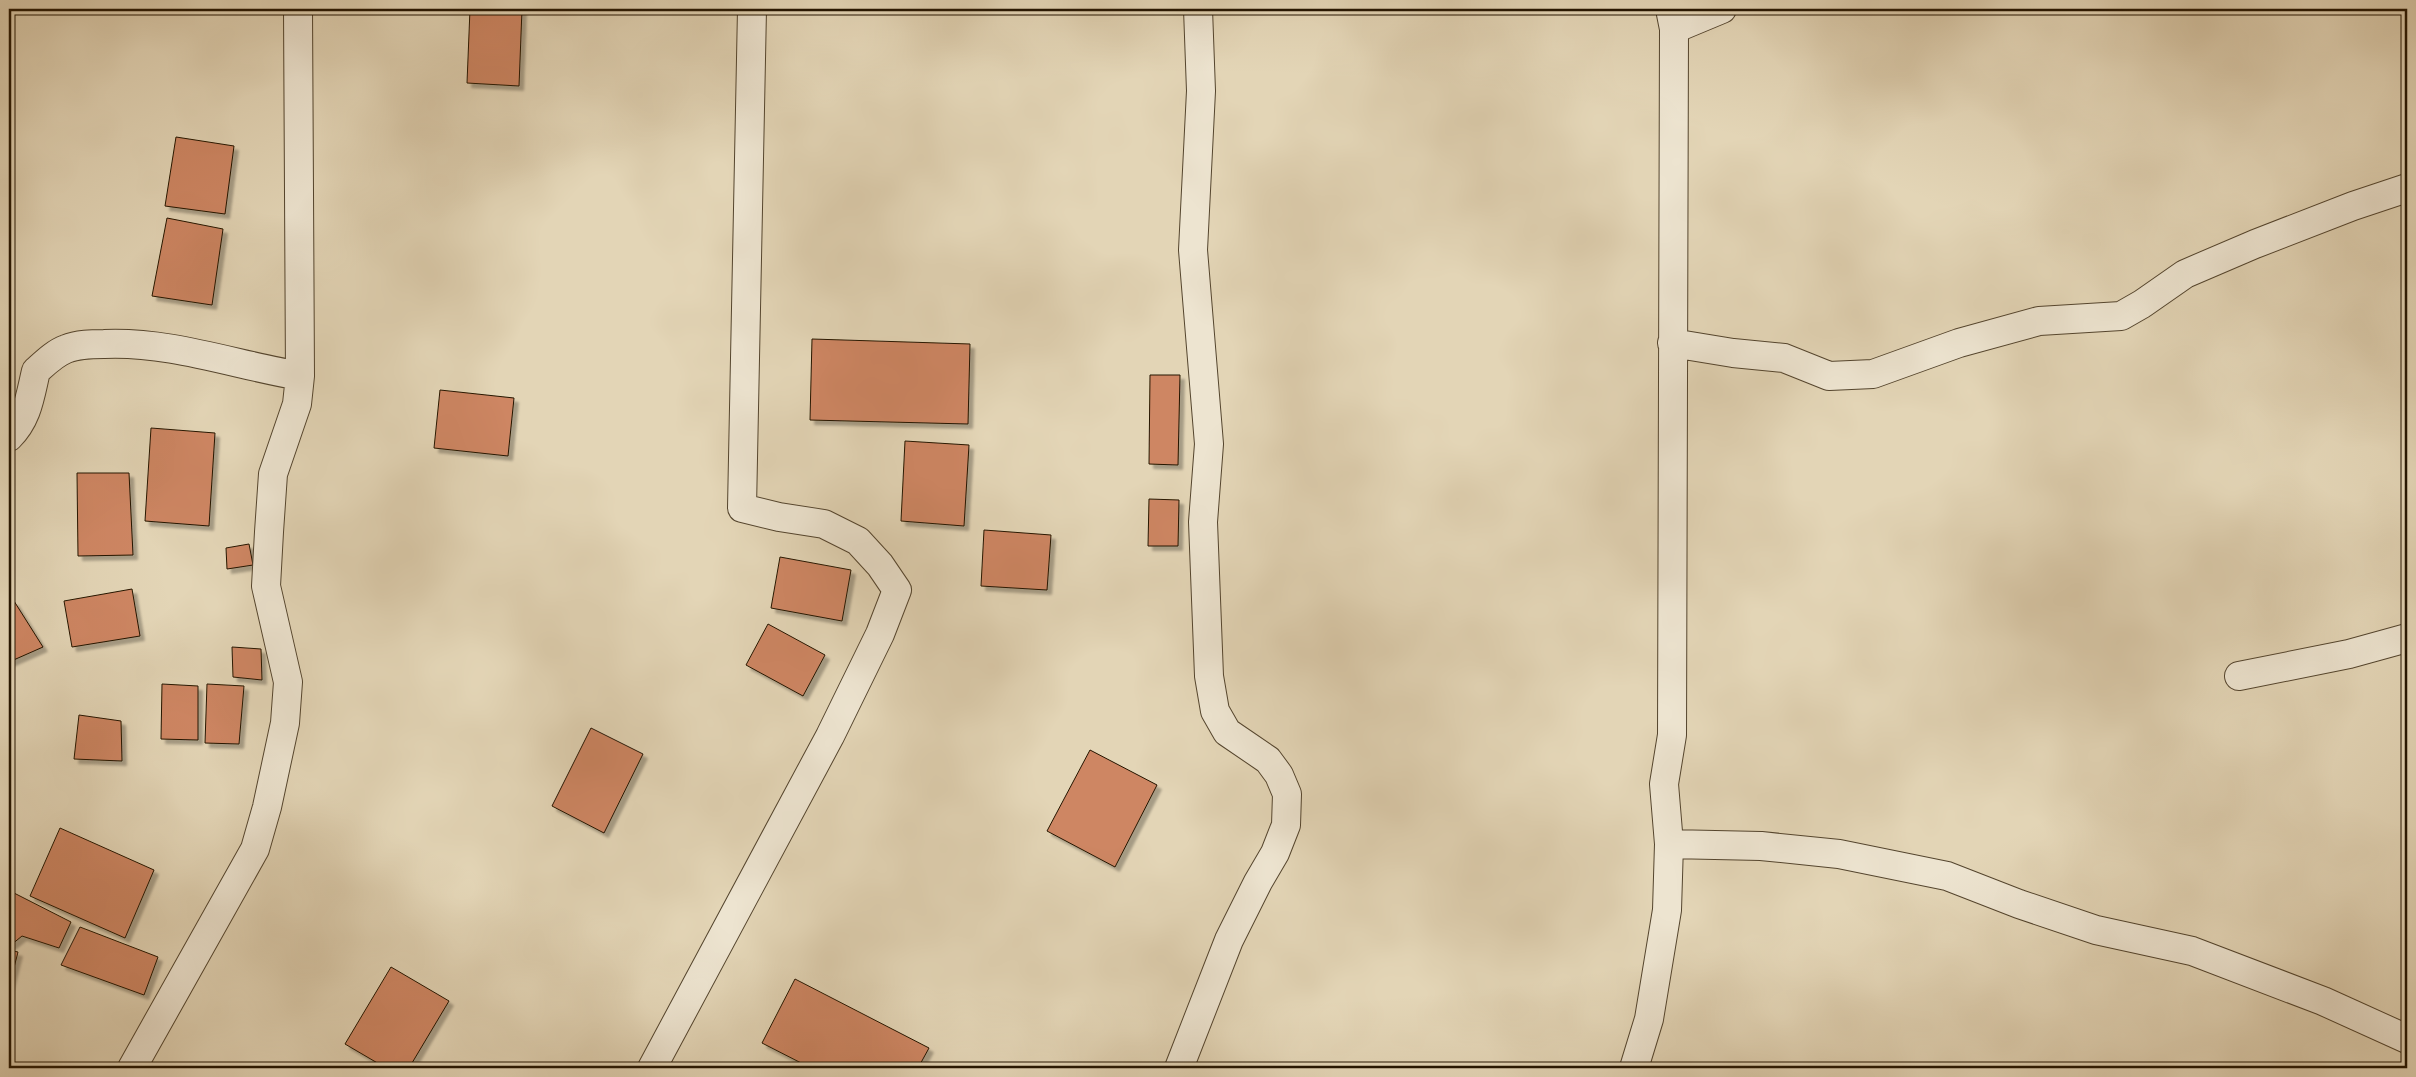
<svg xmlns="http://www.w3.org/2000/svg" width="2416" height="1077" viewBox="0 0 2416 1077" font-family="'Sorts Mill Goudy',serif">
<defs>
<filter id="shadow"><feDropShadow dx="4.5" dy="4.5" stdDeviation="1" flood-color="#0004"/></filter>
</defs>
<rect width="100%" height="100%" fill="#e3d5b6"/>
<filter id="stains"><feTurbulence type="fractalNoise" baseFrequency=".004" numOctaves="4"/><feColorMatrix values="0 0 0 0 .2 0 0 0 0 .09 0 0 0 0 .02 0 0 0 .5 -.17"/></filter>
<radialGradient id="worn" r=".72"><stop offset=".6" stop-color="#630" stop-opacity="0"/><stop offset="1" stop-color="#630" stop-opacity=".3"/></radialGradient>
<!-- building -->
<path fill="#ce8664" stroke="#241501" filter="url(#shadow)" d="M470 9H522L519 86 467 83Z
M176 137 234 146 225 214 165 206Z
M167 218 223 229 212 305 152 296Z
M812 339 970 344 968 424 810 420Z
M1150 375H1180L1178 465 1149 464Z
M440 390 514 398 508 456 434 448Z
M151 428 215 433 209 526 145 521Z
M905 441 969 445 964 526 901 521Z
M77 473H129L133 555 78 556Z
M1149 499 1179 500 1178 546H1148Z
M984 530 1051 535 1047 590 981 586Z
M249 544 253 565 227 569 226 548Z
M780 557 851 570 842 621 771 608Z
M132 589 140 636 72 647 64 601Z
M14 601 43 647 9 662V604Z
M768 624 825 655 803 696 746 665Z
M232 647 261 649 262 680 233 677Z
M162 684 198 686V740L161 739Z
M207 684 244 686 239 744 205 743Z
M79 715 121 721 122 761 74 759Z
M591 728 643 754 604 833 552 806Z
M1090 750 1157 785 1115 867 1047 831Z
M60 828 154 870 125 938 30 896Z
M14 893 71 922 59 948 22 936 11 945 9 944V903Z
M80 927 158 957 144 995 61 965Z
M9 950 18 952 9 987Z
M391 967 449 1001 409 1068H386L345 1044Z
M795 979 929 1048 918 1068H811L762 1043Z"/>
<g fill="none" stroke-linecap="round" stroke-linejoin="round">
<!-- minor casing -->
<g stroke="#54452e" stroke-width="30">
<path id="minor" d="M1674 29 1722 9
M1672 343 1733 353 1784 358 1829 376 1873 374 1959 343 2039 321 2121 316 2142 304 2185 274 2255 244 2353 206 2407 188
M9 437C28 418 30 396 36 371 45 363 55 353 66 349 78 344 92 344 104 344 171 341 235 365 300 376
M2239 676 2349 654 2407 638
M1669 844 1761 846 1839 854 1947 876 2019 904 2096 930 2192 951 2323 1001 2407 1039
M132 1068 255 849 267 807 285 723 288 682 266 586 269 532 273 474 297 404 300 376 298 9
M652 1068 830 736 880 634 897 590 880 565 858 541 824 524 779 517 742 508 752 9
M1179 1068 1229 940 1258 882 1275 853 1286 825 1287 794 1279 775 1268 760 1227 732 1215 711 1209 676 1203 522 1209 444 1193 250 1201 91 1198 9
M1634 1068 1649 1019 1667 910 1669 844 1664 784 1672 735 1674 29 1670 9"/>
</g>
<!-- minor -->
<use href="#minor" stroke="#ede4d0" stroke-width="28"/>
</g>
<!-- margin -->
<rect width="2416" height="1077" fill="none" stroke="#e3d5b6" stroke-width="30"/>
<rect x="10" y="10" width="2396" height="1057" fill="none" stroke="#241501" stroke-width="2.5"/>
<rect x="15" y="15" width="2386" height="1047" fill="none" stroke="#241501"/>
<rect width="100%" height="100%" filter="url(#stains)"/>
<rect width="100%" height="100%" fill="url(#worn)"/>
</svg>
